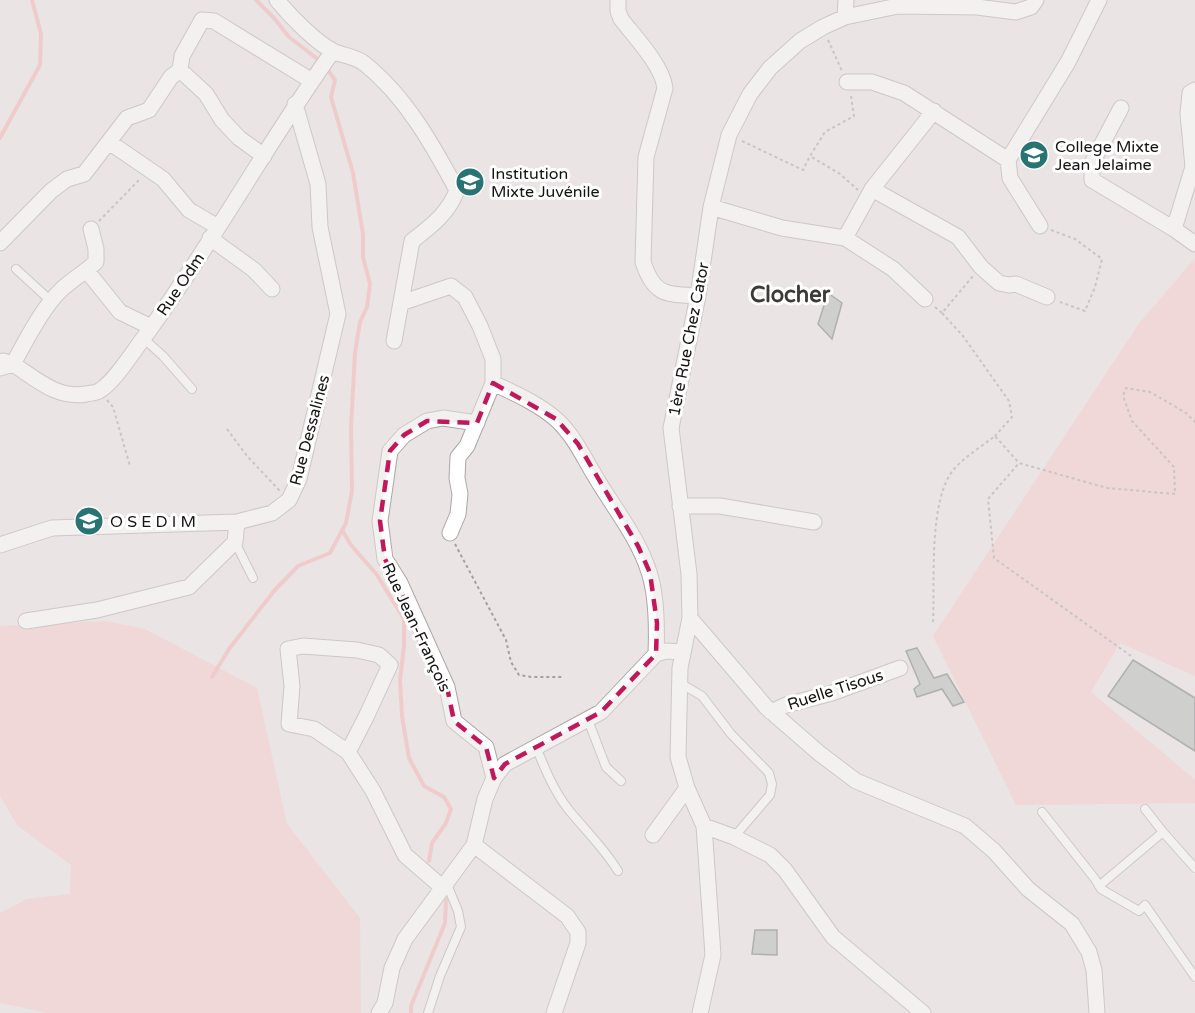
<svg xmlns="http://www.w3.org/2000/svg" width="1195" height="1013" viewBox="0 0 1195 1013" font-family="'Varela Round',sans-serif">
<rect width="100%" height="100%" fill="#eae4e4"/>
<!-- green -->
<path fill="#f6cac8" d="M1195 258V676L1120 643 1091 692 1195 780V803L1016 805 933 636 1138 325Z
M106 621 145 629 257 688 287 824 360 918 361 1013H49L0 1003V913L27 899 70 894 71 865 18 826 0 796V626Z"/>
<g fill="none" stroke-linecap="round" stroke-linejoin="round">
<!-- stream -->
<path stroke="#f7b0ae" stroke-width="4" d="M256 0 274 18 289 37 320 61
M0 138 40 65 41 34 32 0
M342 530 351 545 377 575 404 619V646L400 680 402 716 409 758 424 786 444 797 451 809 446 823 432 843 429 861
M212 677 229 649 274 591 298 566 330 553 346 523 352 491 351 427 355 353 360 322 367 307 370 284 363 257V234L353 173 331 97 335 80 327 69
M411 1013V1006L445 923 446 900"/>
</g>
<!-- building -->
<path fill="#afb5b4" stroke="#6d7272" stroke-width="1.5" d="M828 293 842 303 832 339 818 324Z
M917 648 934 678 947 674 964 702 953 706 942 689 917 697 914 689 920 684 906 651Z
M1133 660 1195 698V751L1108 696Z
M755 930H777V955L752 954Z"/>
<g fill="none" stroke-linecap="round" stroke-linejoin="round">
<!-- service casing -->
<g stroke="#aca6a5" stroke-width="10">
<path id="service" d="M16 269 52 302
M143 338 163 356 192 389
M235 542 253 578
M680 683 702 696 731 734 769 773 772 784 770 795 734 837
M588 720 606 767 621 781
M536 747C545 769 554 791 568 809 585 830 604 848 618 871
M1145 809 1163 832
M1042 812 1095 879 1101 889 1139 911 1145 905 1195 977
M1099 886 1163 832 1195 868
M428 1013 440 976 461 927 458 911 448 887 443 888"/>
</g>
<!-- minor casing -->
<g stroke="#aca6a5" stroke-width="17">
<path id="minor" d="M277 0C290 16 317 44 335 52 345 56 357 57 365 64 406 97 432 144 457 190 449 213 430 227 412 241L394 341
M618 0V11L621 19C635 37 662 65 665 88L646 157 643 262C654 296 666 294 698 296
M845 17 846 0
M180 70 182 56 202 20 214 21 312 81
M847 82H872L904 93 1008 160 1010 178 1040 226
M1121 108 1092 163V180L1174 229 1195 244
M109 142 163 179 189 210 218 227
M1008 160 1068 62 1099 0
M872 189 958 237 981 267 999 283 1009 285 1016 284 1047 297
M711 207 782 228 845 238 893 269 925 299
M1174 229 1193 167 1188 114 1190 93 1195 90
M210 238 254 270 272 289
M845 238 872 189 934 111
M0 243 51 191 67 179 84 174 127 118 149 110 171 77 180 70 206 94 222 120 239 138 264 156
M87 271 120 312 151 327
M401 303 451 286 465 297 480 326 493 359V383L467 446 458 457 457 478 460 494 458 514 450 533
M3 361 13 364C25 342 44 305 62 289 73 279 85 272 96 262V249L91 229
M0 368 13 364C36 379 57 399 86 394 90 393 96 393 99 391 115 382 136 347 148 332 214 241 268 142 333 51
M493 383C514 393 539 404 557 420 574 436 583 456 595 476 613 507 638 537 649 572 657 596 657 628 656 654
M477 423 443 418 427 421 404 435 390 451 380 521 385 559 400 583 447 687 454 721 486 747 494 778
M680 506H720L814 522
M0 545 52 528 237 522 272 513 289 500 299 479 338 314 320 227 318 184 295 104
M690 618 766 707 819 753 856 781 965 826 994 851 1028 889 1072 924 1089 952 1094 970 1097 1013
M26 621 97 610 189 587 235 542 237 522
M771 712 786 705 832 693 900 668
M348 752 366 717 390 665 379 655 357 650 303 646 288 649 292 686 289 724 314 729 348 752 373 791 405 855 443 888
M704 826 734 837 770 855 785 870 833 937 923 1013
M653 835 687 788
M474 845 567 916 578 932V943L554 1013
M379 1013 385 1003 392 968 405 939 474 845 485 799 494 778 505 764 601 712 656 654 666 651 682 652
M700 1013 713 955 704 826 687 788 678 757 680 668 690 618 689 574 671 428 698 296 711 207 729 135 750 94 770 68 800 41 823 27 845 17 898 6 977 7 1016 12 1031 7 1036 0"/>
</g>
<!-- path -->
<path stroke="#a5a0a0" stroke-width="2" stroke-dasharray="3 3" stroke-linecap="butt" d="M828 40 842 71
M851 96 854 116 825 132 810 156 840 174 858 190
M742 141 803 170 810 156
M99 221 139 180
M1051 230 1075 239 1102 259 1095 287 1085 311 1060 302
M935 307 942 313 973 276
M942 313 963 336 1009 401 1012 417 995 436
M107 400 113 407 130 466
M227 429 247 456 280 491
M455 544 506 640 511 662 519 675 531 677H562
M933 622C935 582 928 497 955 468 966 456 982 446 995 436L1019 463
M1131 656 994 558 988 499 1019 463 1107 488 1175 494 1174 467 1132 421 1123 396 1126 388 1150 392 1186 413 1195 422"/>
<!-- service -->
<use href="#service" stroke="#fff" stroke-width="8"/>
<!-- minor -->
<use href="#minor" stroke="#fff" stroke-width="15"/>
</g>
<!-- marked area -->
<path d="M0 0H1195V1013H0ZM493 383 556 419 578 444 638 546 650 573 657 623 656 654 601 712 505 764 494 778 486 747 454 721 447 687 385 559 380 521 390 451 404 435 427 421 477 423Z" fill="#eae4e4" fill-opacity=".55" fill-rule="evenodd"/>
<path fill="none" stroke="#c2185b" stroke-width="4.5" stroke-dasharray="12 8" stroke-linejoin="round" d="M493 383 556 419 578 444 638 546 650 573 657 623 656 654 601 712 505 764 494 778 486 747 454 721 447 687 385 559 380 521 390 451 404 435 427 421 477 423Z"/>
<!-- icons -->
<defs>
<g id="school-disc" transform="scale(1.5)"><circle r="9.5" fill="#297373" stroke="#fff"/><path d="M0-5L7-2L0 1L-7-2ZM-4 1L0 2.5L4 1V4Q0 6-4 4Z" fill="#fff"/></g>
</defs>
<g fill-rule="evenodd">
<use href="#school-disc" x="1034" y="155"/>
<use href="#school-disc" x="470" y="182"/>
<use href="#school-disc" x="89" y="521"/>
</g>
<g text-anchor="middle" stroke-width="6" stroke-linejoin="round" paint-order="stroke">
<!-- poi labels -->
<g font-size="16" fill="#151312" stroke="#fff" text-anchor="start">
<text x="1055" y="152">College Mixte<tspan x="1055" dy="18">Jean Jelaime</tspan></text>
<text x="491" y="179">Institution<tspan x="491" dy="18">Mixte Juvénile</tspan></text>
<text x="110" y="527">O S E D I M</text>
</g>
<!-- street labels -->
<g font-size="16" fill="#151312" stroke="#fff">
<text transform="translate(180 284) rotate(-56)" y="6">Rue Odm</text>
<text transform="translate(688 339) rotate(-79)" y="6">1ère Rue Chez Cator</text>
<text transform="translate(309 430) rotate(-75)" y="6">Rue Dessalines</text>
<text transform="translate(417 627) rotate(65)" y="6">Rue Jean-François</text>
<text transform="translate(835 689) rotate(-18)" y="6">Ruelle Tisous</text>
</g>
<!-- district labels -->
<g font-size="22" font-weight="bold" fill="#3e3939" stroke="#fff">
<text x="790" y="302">Clocher</text>
</g>
</g>
</svg>
